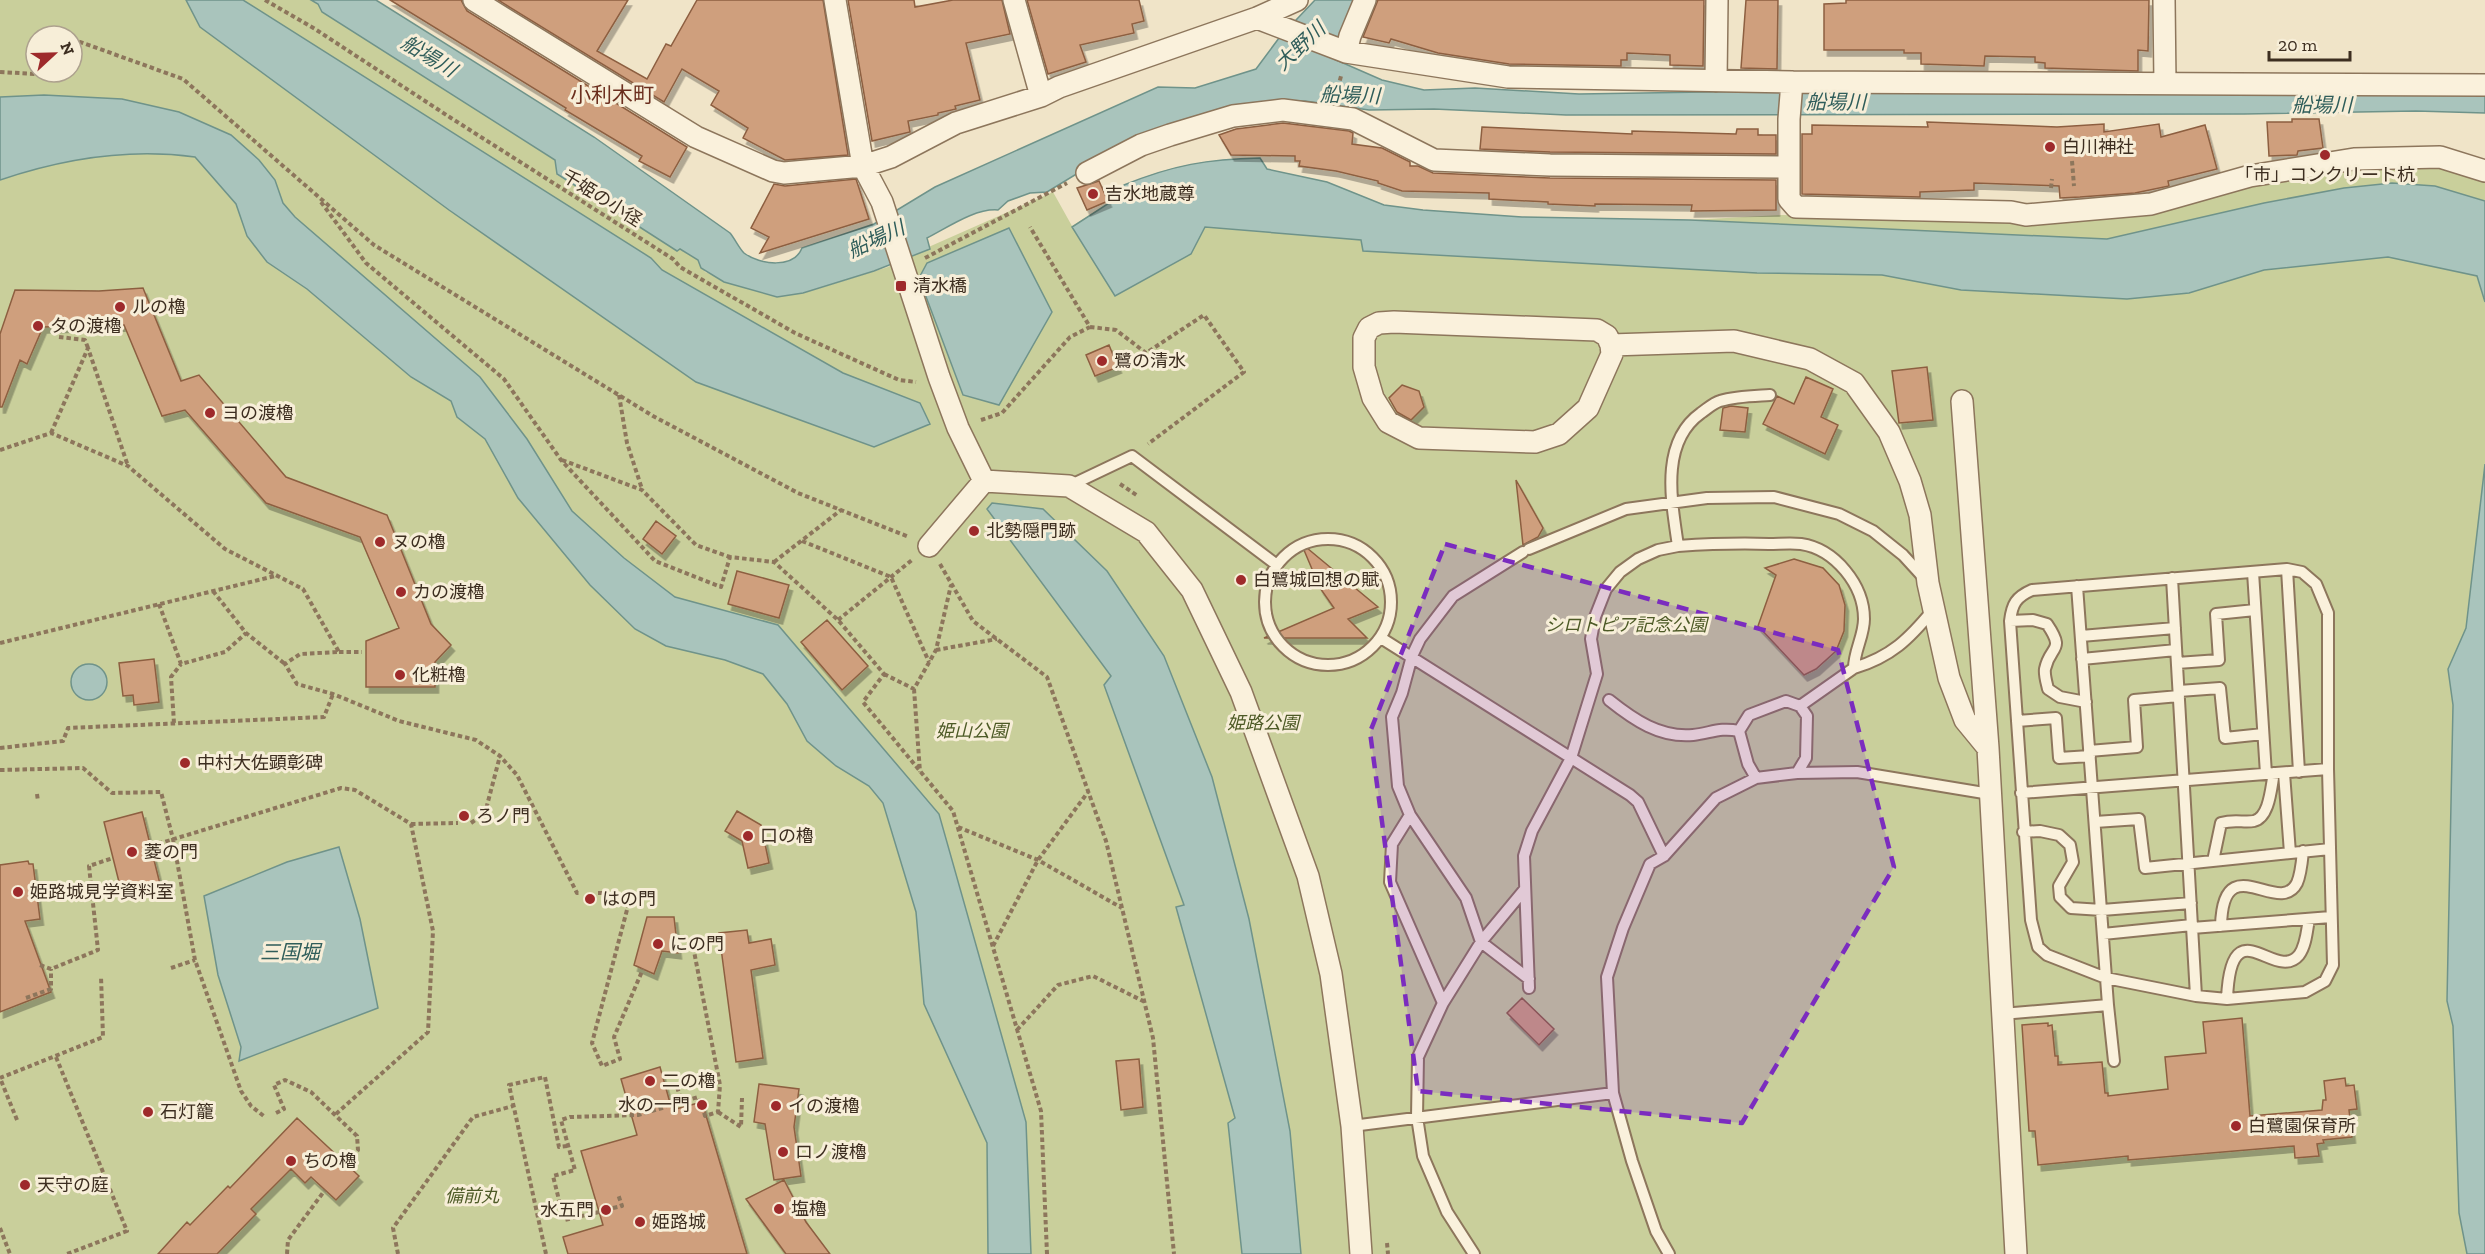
<svg xmlns="http://www.w3.org/2000/svg" width="2485" height="1254" viewBox="0 0 2485 1254" font-family="'Zilla Slab','Noto Sans JP',serif">
<defs>
<filter id="shadow"><feDropShadow dx="3.5" dy="6" stdDeviation="0" flood-color="#0004"/></filter>
</defs>
<rect width="100%" height="100%" fill="#f0e4c8"/>
<!-- green -->
<path fill="#c9cf9b" fill-rule="evenodd" d="M0 0H315L320 3 321 10 556 161 557 175 674 248 698 256 705 272 777 296 814 290 888 267 915 253 1053 192 1072 226 1120 196 1124 185C1173 165 1207 159 1260 158L1267 169 1327 182 1384 205 1423 210 1522 217 1690 220 1781 215 1874 216 2186 200 2242 187 2375 164 2466 170 2485 175V1254H0ZM36 36H72V72H36Z"/>
<!-- water -->
<path fill="#a9c4bc" stroke="#6f938a" stroke-width="1.5" d="M186 0H243L651 258 662 270 843 373 920 403 930 424 874 447 696 382 449 210 200 27Z
M311 0H376L594 137 730 233C735 239 739 248 744 253 760 265 794 269 802 248L874 224 935 187 1158 87 1195 88 1256 69 1279 38 1315 0H1354L1334 59 1382 80 1424 90 1475 88 1579 94 1768 91 2485 95V113L2416 111 2244 114 1566 115 1434 109 1369 110 1305 101 1270 102 1106 156 1047 192 1030 193 1008 201 998 210C975 208 947 228 927 238L930 249 874 271 803 293 777 297 724 282 701 268 698 260 680 249 677 251 557 174 555 160 322 12 318 4Z
M44 95 122 99 179 112 231 135 259 160 275 180 283 203 295 217 480 377 527 439 572 511 624 558 675 597 778 625 939 814 1026 1122 1031 1254H988L987 1143 924 1004 916 912 883 803 869 786 836 766 807 741 787 704 763 674 725 660 666 646 635 629 590 585 518 498 485 439 457 417 451 401 411 377 307 289 267 262 247 236 236 204 195 157C130 148 62 159 0 180V97Z
M1260 158 1267 169 1327 182 1384 205 1423 210 1522 217 1690 220 2107 239 2264 203 2344 188 2392 183 2435 186 2485 201V302L2477 276 2388 257 2264 270 2189 293 2127 299 1961 290 1882 275 1757 273 1363 251 1361 240 1205 227 1191 254 1115 296 1072 227 1120 196 1124 185C1173 165 1208 159 1260 158Z
M1009 228 1052 312 999 405 963 395 919 278 927 263Z
M2485 464V1254H2467L2459 1213 2453 1026 2447 1001 2453 705 2448 669 2466 628Z
M992 503 1043 509 1107 571 1164 656 1212 777 1249 919 1290 1131 1301 1254H1242L1228 1123 1235 1118 1176 907 1184 905 1104 685 1111 676 987 509Z
M71 682a18 18 0 1 1 36 0a18 18 0 1 1-36 0Z
M339 847 360 919 378 1008 239 1061 241 1047 218 975 204 896 287 862Z"/>
<!-- building -->
<path fill="#cf9f7d" stroke="#8d5f41" stroke-width="1.5" filter="url(#shadow)" d="M390 0H461L467 11 687 147 670 177 639 161 642 156 565 110 566 108Z
M498 0H628L597 51 647 79 666 44 671 46 697 0H823L848 155 785 160 743 138 748 128 711 105 719 91 682 69 664 102Z
M848 0H914L915 7 953 0H1002L1010 34 966 43 980 100 955 106 956 109 938 113V115L908 121 910 132 872 141Z
M1027 0H1139L1144 21 1132 24 1134 33 1080 45 1086 62 1048 74Z
M1378 0H1704L1703 66 1670 65V55L1627 53V60H1621V66L1509 64 1438 53 1391 39 1389 43 1363 37Z
M1746 0H1778L1777 69 1741 68Z
M1846 0H2149L2148 51 2138 50V71L2045 68V63L2035 62V57L1985 56 1984 66 1921 64V53H1904V50H1824V4L1846 3Z
M2292 119H2319L2323 148 2298 151 2297 155 2269 156 2267 122H2292Z
M1927 122 2057 127 2104 124V132L2159 124 2161 137 2205 125 2217 169 2168 181 2169 186 2135 193 2080 197 2060 198 2059 186 1974 183V190L1920 192V197L1802 194V134H1812V125L1928 127Z
M1283 123 1349 131 1353 133 1352 144 1382 148 1410 162V166H1418L1433 173 1550 178 1776 180V210L1691 211 1692 205 1595 204V206L1548 204V202L1489 199V193L1402 191 1378 183V181L1336 171 1299 166 1300 161H1295V156L1231 155 1219 135 1236 129Z
M1482 127 1632 134V131L1736 134 1737 129H1758V135H1776V154L1550 152 1480 149Z
M856 179 869 219 760 253 769 237 751 228 774 184 785 186Z
M1099 181 1108 201 1087 210 1077 188Z
M143 288 181 381 199 375 286 477 387 515 431 624 451 645 435 662V687H366V641L399 628 360 537 266 503 185 410 162 416 124 325 43 327 27 364 20 360 2 407H0V334L15 290 99 291Z
M1109 345 1118 367 1095 376 1086 355Z
M1927 367 1933 420 1899 423 1892 371Z
M1806 377 1833 389 1821 417 1838 425 1825 454 1763 424 1777 396 1794 404Z
M1402 385 1419 391 1424 407 1411 420 1397 412 1389 398Z
M1731 406 1748 408 1745 432 1720 430 1723 408Z
M1516 480 1543 528 1538 537 1523 545Z
M656 521 676 536 662 554 643 539Z
M1301 543 1378 607 1348 619 1367 638H1264L1334 608 1320 588Z
M1794 559 1823 568 1839 585 1845 605 1844 631 1836 651 1816 669 1804 675 1758 626 1776 575 1765 568Z
M737 571 789 585 779 618 728 604Z
M827 620 868 666 842 690 801 642Z
M154 659 159 702 134 705 133 695 123 696 119 663Z
M737 811 761 825 769 863 748 868 742 841 725 831Z
M142 812 160 884 122 894 104 822Z
M28 861 29 864H33L40 919 25 921 51 992 0 1012V865Z
M647 917H674L678 953 662 951 654 974 634 965Z
M747 930 749 943 771 939 775 965 751 970 763 1058 736 1062 719 933Z
M1522 998 1554 1029 1539 1045 1507 1013Z
M2242 1018 2250 1116 2322 1110 2323 1100H2326L2324 1081 2345 1078 2346 1086 2354 1085 2357 1109 2349 1110 2352 1137 2323 1140 2324 1143 2317 1144 2319 1156 2295 1158 2294 1146 2128 1160V1156L2038 1165 2035 1131H2029L2022 1025 2048 1023V1026L2052 1025 2055 1056H2058V1065L2102 1062 2105 1093H2108V1096L2168 1089 2165 1057 2206 1053 2203 1022Z
M1139 1059 1143 1107 1121 1110 1116 1061Z
M660 1067 672 1110 702 1102 747 1254H568L563 1237 603 1225 581 1151 637 1135 621 1079Z
M759 1084 799 1089 794 1127 801 1176 774 1180 765 1124 754 1122Z
M297 1118 359 1176 336 1200 311 1177 305 1183 291 1169 251 1209 256 1214 217 1254H158L187 1222 190 1225 228 1186 230 1188Z
M784 1180 806 1222 830 1254H786L746 1199Z"/>
<g fill="none" stroke-linecap="round" stroke-linejoin="round">
<!-- service casing -->
<g stroke="#8d765c" stroke-width="14">
<path id="service" d="M1069 486 1132 456 1277 565
M1265 602a63 63 0 1 1 126 0a63 63 0 1 1-126 0Z
M1678 546C1672 503 1659 443 1701 413 1707 409 1713 403 1720 401 1736 396 1753 396 1770 395
M1529 549 1626 509 1707 498 1774 497 1839 514 1873 531 1903 555 1924 578
M2287 569 2302 572 2316 584 2328 613V769L2333 965 2325 981 2305 992 2227 999 2196 996 2106 978 2047 955 2038 947 2031 920 2010 621C2012 604 2016 597 2032 590Z
M2287 569 2299 772
M2253 572 2266 774
M2172 578 2196 996
M2077 586 2108 1005 2114 1061
M2010 621 2033 620 2047 624C2066 652 2050 645 2045 669 2044 675 2047 684 2048 689L2060 697 2086 702
M2081 636 2175 628
M1381 638 1630 795 1638 802 1664 856
M2082 659 2176 650
M2177 663 2219 660 2216 614 2255 610
M1854 668C1891 657 1909 639 1933 610
M2179 691 2220 688 2225 738 2263 734
M2017 721 2056 718 2059 758 2090 756
M1739 731 1748 764 1756 778
M2089 751 2137 747 2134 700 2179 696
M1797 773 1806 758 1807 716 1800 706
M2284 773 2290 853
M2021 793 2328 769
M1410 815 1466 898 1481 942 1529 979
M2095 822 2139 819 2145 868 2330 849
M2023 832 2040 831 2059 835 2070 845 2073 862 2059 886 2060 897 2071 908 2102 910 2191 903
M2213 861 2221 823C2235 819 2244 823 2254 821 2270 817 2271 786 2274 773
M2221 926C2223 845 2279 918 2297 883 2301 874 2302 861 2303 851
M2192 928 2331 917
M2103 934 2192 925
M1529 988 1524 856 1532 831 1571 758 1597 674 1591 639 1595 617 1606 589 1620 572 1638 559 1658 550 1678 546C1708 544 1739 543 1769 544 1779 544 1791 543 1801 544 1835 549 1864 585 1864 619 1864 636 1854 651 1854 668L1800 706 1786 701 1749 715 1739 731C1720 727 1711 733 1693 735 1660 738 1634 720 1609 700
M2227 999C2231 904 2275 984 2299 955 2306 946 2307 930 2309 919
M1443 1003 1390 882 1392 844 1410 815 1398 786 1392 717 1402 693 1412 656 1420 639 1453 596 1523 552
M2002 1014 2108 1005
M1352 1126 1613 1093
M1474 1254 1447 1212 1423 1156 1417 1117 1418 1057 1443 1003 1481 942 1525 889
M1669 1254 1656 1231 1632 1161 1613 1093 1607 977 1623 928 1650 864 1664 856 1716 798 1756 778 1797 773 1857 772 1990 794"/>
</g>
<!-- minor casing -->
<g stroke="#8d765c" stroke-width="24">
<path id="minor" d="M474 0 696 137 773 171 784 173 863 166 891 157 956 123 1041 96 1059 87 1257 18 1297 0
M835 0 863 166 882 202 939 377 958 428 984 481
M1014 0 1041 96
M2164 0 2165 83
M1257 18 1346 52 1508 77 1792 82 2485 85
M1346 52 1350 36 1365 0
M1716 81 1717 0
M1792 82 1789 119V199L1796 207 2011 212 2026 215 2151 204 2250 176 2354 159 2440 157 2485 171
M1087 173 1141 145 1170 135 1233 116 1283 110 1353 119 1434 160 1550 165 1789 167
M1611 345 1612 354 1588 408 1559 434 1535 442 1419 438 1388 422 1373 398 1364 367V338L1369 328 1379 323 1394 322 1597 330 1607 336 1611 345 1734 341 1810 359 1854 383 1889 432 1910 481 1920 515 1928 583 1949 678 1965 720 1988 748
M1962 401 1988 748 2016 1254
M984 481 1069 486 1146 532 1192 590 1241 692 1308 876 1331 974 1352 1126 1361 1254
M929 546 984 481"/>
</g>
<!-- path -->
<path stroke="#8d765c" stroke-width="4" stroke-dasharray="4.5 3" stroke-linecap="butt" d="M265 0 315 29 451 118 673 259 680 267 795 333 899 380 916 382
M48 36 50 31 63 36
M72 39 183 79 374 245 653 416 798 493 909 537
M0 72 36 74 37 72
M1336 95 1341 76
M2072 161 2074 186
M2051 188 2052 179
M321 202 366 263 504 379 561 460 655 561 721 587 730 557 774 562 838 620 884 674 863 702 953 811 1041 1111 1047 1254
M925 258 1067 183
M1090 327 1116 330 1146 353 1204 315 1244 372 1148 444
M59 337 85 340 88 348
M619 395 627 443 642 489
M981 420 1002 413 1070 337 1090 327 1030 227
M51 433 88 348 128 466
M0 450 51 433 128 466 225 549 303 589 339 652 300 654 285 664 297 684 333 694 399 721 476 740 500 756 517 775 577 893H581
M562 460 642 490 696 545 730 557
M1120 484 1138 496
M802 541 891 577 929 662
M774 562 841 510
M940 564 973 621 1047 677 1106 841 1153 1038 1174 1254
M213 591 246 633 285 664
M159 604 181 664 225 652 246 633
M838 620 912 560
M0 643 275 576
M936 650 997 639
M339 652H362
M884 674 914 689 936 650 951 585
M914 689 920 772
M174 723 171 677 181 664
M0 748 63 741 68 728 324 717 333 694
M0 770 83 768 112 793 161 792 173 839 195 960 241 1091 251 1106 265 1117
M37 794 38 801
M471 823 485 813 500 756
M411 824 458 823
M958 827 1038 860 1122 908
M151 846 341 788 355 790 411 824 433 931 428 1032 336 1114
M598 893H604L628 906 592 1043 602 1066 620 1059 614 1037 643 969
M676 938 692 941 720 1085 718 1112 705 1116 703 1108
M993 946 1038 860 1088 792
M40 965 51 969 98 950 89 866 113 858
M171 968 195 960
M26 998 51 989V969
M1017 1030 1058 985 1093 976 1145 1002
M56 1057 127 1231 67 1254
M677 1087 682 1102
M671 1105 698 1097 700 1103
M718 1112 741 1127 742 1098
M276 1113 284 1109 274 1085 285 1080 311 1092 357 1136 358 1150 347 1164
M17 1120 0 1078 103 1037 101 976
M613 1208 622 1206 618 1194
M599 1212 564 1220 553 1176 575 1170 561 1120 570 1117 638 1115 666 1107
M0 1228 10 1254
M1387 1243 1388 1254
M287 1254 288 1240 325 1190
M398 1254 393 1228 473 1117 513 1106
M546 1254 509 1085 545 1077 559 1147 568 1146"/>
<!-- service -->
<use href="#service" stroke="#faf1dc" stroke-width="10"/>
<!-- minor -->
<use href="#minor" stroke="#faf1dc" stroke-width="21"/>
</g>
<!-- marked area -->
<path fill="#7b2cbf" fill-opacity="0.2" stroke="#7b2cbf" stroke-width="4.5" stroke-dasharray="12 8" stroke-linejoin="round" d="M1445 544 1838 650 1894 867 1742 1123 1418 1091 1370 732Z"/>
<!-- markers -->
<g fill="#9e2a2b" stroke="#f7eed8" stroke-width="2">
<circle cx="2050" cy="147" r="6"/>
<circle cx="2325" cy="155" r="6"/>
<circle cx="1093" cy="194" r="6"/>
<rect x="895" y="280" width="12" height="12" rx="3"/>
<circle cx="120" cy="307" r="6"/>
<circle cx="38" cy="326" r="6"/>
<circle cx="1102" cy="361" r="6"/>
<circle cx="210" cy="413" r="6"/>
<circle cx="974" cy="531" r="6"/>
<circle cx="380" cy="542" r="6"/>
<circle cx="1241" cy="580" r="6"/>
<circle cx="401" cy="592" r="6"/>
<circle cx="400" cy="675" r="6"/>
<circle cx="185" cy="763" r="6"/>
<circle cx="464" cy="816" r="6"/>
<circle cx="748" cy="836" r="6"/>
<circle cx="132" cy="852" r="6"/>
<circle cx="18" cy="892" r="6"/>
<circle cx="590" cy="899" r="6"/>
<circle cx="658" cy="944" r="6"/>
<circle cx="650" cy="1081" r="6"/>
<circle cx="702" cy="1105" r="6"/>
<circle cx="776" cy="1106" r="6"/>
<circle cx="148" cy="1112" r="6"/>
<circle cx="2236" cy="1126" r="6"/>
<circle cx="783" cy="1152" r="6"/>
<circle cx="291" cy="1161" r="6"/>
<circle cx="25" cy="1185" r="6"/>
<circle cx="779" cy="1209" r="6"/>
<circle cx="606" cy="1210" r="6"/>
<circle cx="640" cy="1222" r="6"/>
</g>
<g text-anchor="middle" stroke-width="6" stroke-linejoin="round" paint-order="stroke">
<!-- poi labels -->
<g font-size="18" fill="#3d2e20" stroke="#f7eed8" text-anchor="start">
<text x="2062" y="153">白川神社</text>
<text x="2325" y="181" text-anchor="middle">「市」コンクリート杭</text>
<text x="1105" y="200">吉水地蔵尊</text>
<text x="913" y="292">清水橋</text>
<text x="132" y="313">ルの櫓</text>
<text x="50" y="332">タの渡櫓</text>
<text x="1114" y="367">鷺の清水</text>
<text x="222" y="419">ヨの渡櫓</text>
<text x="986" y="537">北勢隠門跡</text>
<text x="392" y="548">ヌの櫓</text>
<text x="1253" y="586">白鷺城回想の賦</text>
<text x="413" y="598">カの渡櫓</text>
<text x="412" y="681">化粧櫓</text>
<text x="197" y="769">中村大佐顕彰碑</text>
<text x="476" y="822">ろノ門</text>
<text x="760" y="842">口の櫓</text>
<text x="144" y="858">菱の門</text>
<text x="30" y="898">姫路城見学資料室</text>
<text x="602" y="905">はの門</text>
<text x="670" y="950">にの門</text>
<text x="662" y="1087">二の櫓</text>
<text x="690" y="1111" text-anchor="end">水の一門</text>
<text x="788" y="1112">イの渡櫓</text>
<text x="160" y="1118">石灯籠</text>
<text x="2248" y="1132">白鷺園保育所</text>
<text x="795" y="1158">ロノ渡櫓</text>
<text x="303" y="1167">ちの櫓</text>
<text x="37" y="1191">天守の庭</text>
<text x="791" y="1215">塩櫓</text>
<text x="594" y="1216" text-anchor="end">水五門</text>
<text x="652" y="1228">姫路城</text>
</g>
<!-- street labels -->
<g font-size="18" fill="#3d2e20" stroke="#f7eed8">
<text transform="translate(602 198) rotate(32)" y="6">千姫の小径</text>
</g>
<!-- park labels -->
<g font-size="18" font-style="italic" fill="#4d5a26" stroke="#f7eed8">
<text x="1626" y="631">シロトピア記念公園</text>
<text x="1263" y="729">姫路公園</text>
<text x="972" y="737">姫山公園</text>
<text x="472" y="1202">備前丸</text>
</g>
<!-- water labels -->
<g font-size="20" font-style="italic" fill="#2f5d5a" stroke="#f7eed8">
<text transform="translate(1300 46) rotate(-43)" y="7">大野川</text>
<text transform="translate(429 56) rotate(31)" y="7">船場川</text>
<text transform="translate(1350 95) rotate(2)" y="7">船場川</text>
<text x="1836" y="109">船場川</text>
<text x="2322" y="112">船場川</text>
<text transform="translate(876 239) rotate(-25)" y="7">船場川</text>
<text x="290" y="959">三国堀</text>
</g>
<!-- quarter labels -->
<g font-size="21" fill="#6b2e1e" stroke="#f7eed8">
<text x="612" y="102">小利木町</text>
</g>
</g>
<!-- north arrow -->
<g transform="translate(54 54) rotate(68)"><circle r="28" fill="#f7eed8" stroke="#ada18e" stroke-width="1.5"/>
<path d="M0-4.5L10 22L0 15L-10 22Z" fill="#9e2a2b"/>
<text y="-9" font-size="16" font-weight="bold" text-anchor="middle" fill="#3d2e20">N</text>
</g>
<!-- scale -->
<path d="M2269 51v9h81v-9" fill="none" stroke="#3d2e20" stroke-width="3"/>
<text x="2278" y="51" font-size="18" fill="#3d2e20" stroke="#f7eed8" stroke-width="4.5" paint-order="stroke">20 m</text>
</svg>
